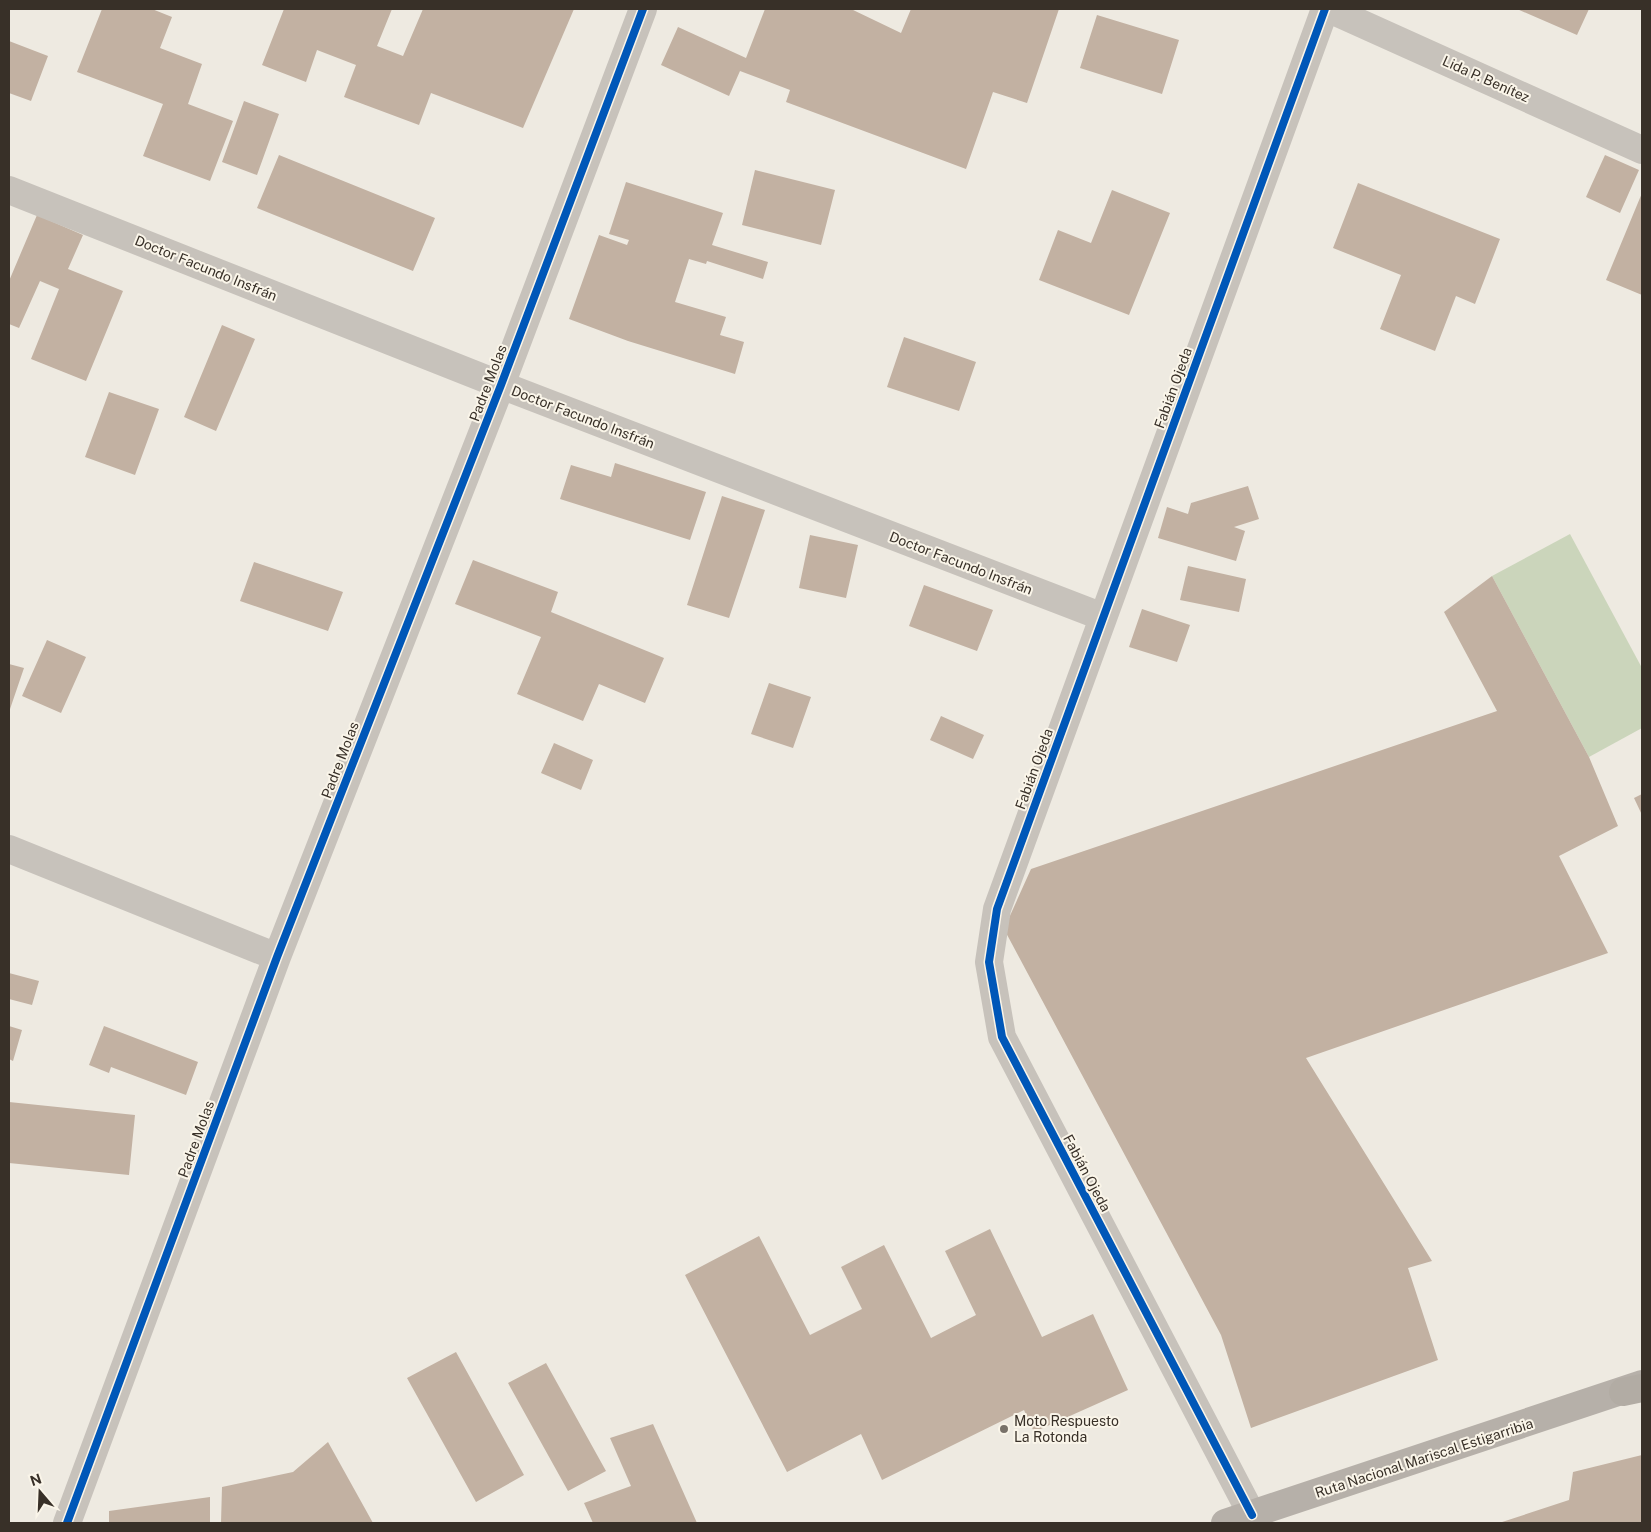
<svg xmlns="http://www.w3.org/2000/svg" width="1651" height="1532" viewBox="0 0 1651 1532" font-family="'Public Sans',sans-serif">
<rect width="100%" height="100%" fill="#eeeae1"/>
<!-- green -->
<path fill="#cbd5bb" d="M1570 534 1642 668V728L1589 757 1492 576Z"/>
<!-- building -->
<path fill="#c2b1a2" d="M102 9H152L172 17 160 48 202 64 188 104 233 121 210 181 143 156 163 104 77 72Z
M284 9H392L377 46 403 56 423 9H574L523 128 431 93 419 125 344 97 356 65 317 50 306 82 262 65Z
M765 9H851L901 33 911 9H1059L1027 103 993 92 966 169 786 102 790 90 740 71 729 96 661 65 678 27 746 58Z
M1517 9H1589L1577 35Z
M1097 15 1179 40 1162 94 1080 68Z
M9 41 48 56 31 101 9 93Z
M244 101 279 114 257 175 222 162Z
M279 155 435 218 413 271 257 208Z
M1605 155 1639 170 1620 213 1586 197Z
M755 170 835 190 821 245 742 225Z
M626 182 723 213 712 245 768 262 763 279 707 261 706 264 689 259 675 302 726 317 720 335 744 342 735 374 628 341 569 319 599 235 627 245 629 240 609 234Z
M1358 183 1500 239 1475 304 1456 296 1435 351 1380 329 1401 275 1333 248Z
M1112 190 1170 213 1129 315 1039 280 1058 230 1091 243Z
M1642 193V295L1606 280Z
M37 215 83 235 68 269 123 291 86 381 31 359 59 289 40 281 19 328 9 324V281Z
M222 325 255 339 216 431 184 417Z
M904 337 976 362 959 411 887 387Z
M109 392 159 409 135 475 85 457Z
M615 463 706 492 690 540 560 499 571 465 611 477Z
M1248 486 1259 519 1234 527 1245 531 1236 561 1158 538 1167 507 1188 514 1191 503Z
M722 496 765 510 729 618 687 605Z
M810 535 858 545 846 598 799 588Z
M473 560 558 592 551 612 664 658 645 703 599 684 583 721 517 694 541 637 455 604Z
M254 562 343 592 328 631 240 601Z
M1188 566 1246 579 1239 612 1180 600Z
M1492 576 1589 757 1618 826 1559 856 1608 953 1306 1058 1432 1261 1408 1268 1438 1360 1251 1428 1221 1335 1004 929 1031 869 1497 711 1444 612Z
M924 585 993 610 977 651 909 626Z
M1142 609 1190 625 1177 662 1129 647Z
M47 640 86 657 61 713 22 696Z
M9 664 24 668 9 712Z
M769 683 811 697 793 748 751 734Z
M941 716 984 735 973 759 930 740Z
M554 743 593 760 581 790 541 773Z
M1642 794V815L1634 798Z
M9 973 39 981 32 1005 9 999Z
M9 1026 22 1030 13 1061 9 1059Z
M104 1026 198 1062 186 1095 111 1067 109 1073 89 1065Z
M9 1102 135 1115 129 1175 9 1163Z
M990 1229 1042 1337 1093 1314 1128 1390 1034 1432 1024 1410 882 1480 861 1434 787 1472 685 1275 759 1236 810 1335 862 1309 841 1267 884 1245 931 1338 976 1315 945 1251Z
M456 1352 524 1475 476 1502 407 1378Z
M546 1363 606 1471 568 1491 508 1383Z
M653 1424 697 1523H593L584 1503 631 1486 610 1438Z
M328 1442 373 1523H221L222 1487 293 1472Z
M1642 1455V1523H1499L1569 1500 1573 1472Z
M210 1497V1523H109V1511Z"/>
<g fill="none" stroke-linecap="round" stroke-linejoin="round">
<!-- minor -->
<path stroke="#c7c2bb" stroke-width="28" d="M9 190 501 385 1103 617
M9 849 277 957
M1252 1515 1002 1037 989 962 997 909 1325 9
M67 1523 277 957 501 385 643 9"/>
<!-- tertiary -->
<path stroke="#c7c2bb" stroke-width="28" d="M1329 9 1642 150"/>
<!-- primary -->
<path stroke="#b6b0a9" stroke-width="28" d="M1225 1523 1642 1384"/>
<!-- trunk -->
<path stroke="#b2aca4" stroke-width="28" d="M1623 1392 1642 1388"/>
<!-- cycleway casing -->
<g stroke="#faf5e9" stroke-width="11">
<path id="cycleway" d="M1252 1515 1002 1037 989 962 997 909 1325 9
M67 1523 277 957 501 385 643 9"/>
</g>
<!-- cycleway -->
<use href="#cycleway" stroke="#0057b8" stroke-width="8"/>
</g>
<!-- markers -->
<circle fill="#787169" stroke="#faf5e9" stroke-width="2" cx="1004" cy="1429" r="5"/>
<g text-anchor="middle" stroke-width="4" stroke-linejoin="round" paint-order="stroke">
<!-- street labels -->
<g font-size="14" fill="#383028" stroke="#faf5e9">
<text transform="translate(1486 79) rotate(24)" y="5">Lida P. Benítez</text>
<text transform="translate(206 268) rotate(22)" y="5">Doctor Facundo Insfrán</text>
<text transform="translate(488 383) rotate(-69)" y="5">Padre Molas</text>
<text transform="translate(1173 388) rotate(-70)" y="5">Fabián Ojeda</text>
<text transform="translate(583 417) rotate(21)" y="5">Doctor Facundo Insfrán</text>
<text transform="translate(961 563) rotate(21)" y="5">Doctor Facundo Insfrán</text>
<text transform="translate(340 760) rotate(-69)" y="5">Padre Molas</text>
<text transform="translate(1034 769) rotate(-70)" y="5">Fabián Ojeda</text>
<text transform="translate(196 1139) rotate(-70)" y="5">Padre Molas</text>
<text transform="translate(1087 1173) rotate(62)" y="5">Fabián Ojeda</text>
<text transform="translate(1424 1458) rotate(-18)" y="5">Ruta Nacional Mariscal Estigarribia</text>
</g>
<!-- poi labels -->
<g font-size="14" fill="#383028" stroke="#faf5e9" text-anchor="start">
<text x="1014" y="1426">Moto Respuesto<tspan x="1014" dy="16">La Rotonda</tspan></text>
</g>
</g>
<!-- border -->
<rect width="1651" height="1532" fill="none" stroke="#383028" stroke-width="20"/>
<!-- north arrow -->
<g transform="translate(40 1492) rotate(341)" stroke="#faf5e9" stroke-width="4" paint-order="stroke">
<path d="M0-4L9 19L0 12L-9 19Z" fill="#383028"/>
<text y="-8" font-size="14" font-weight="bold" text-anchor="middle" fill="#383028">N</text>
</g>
</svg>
